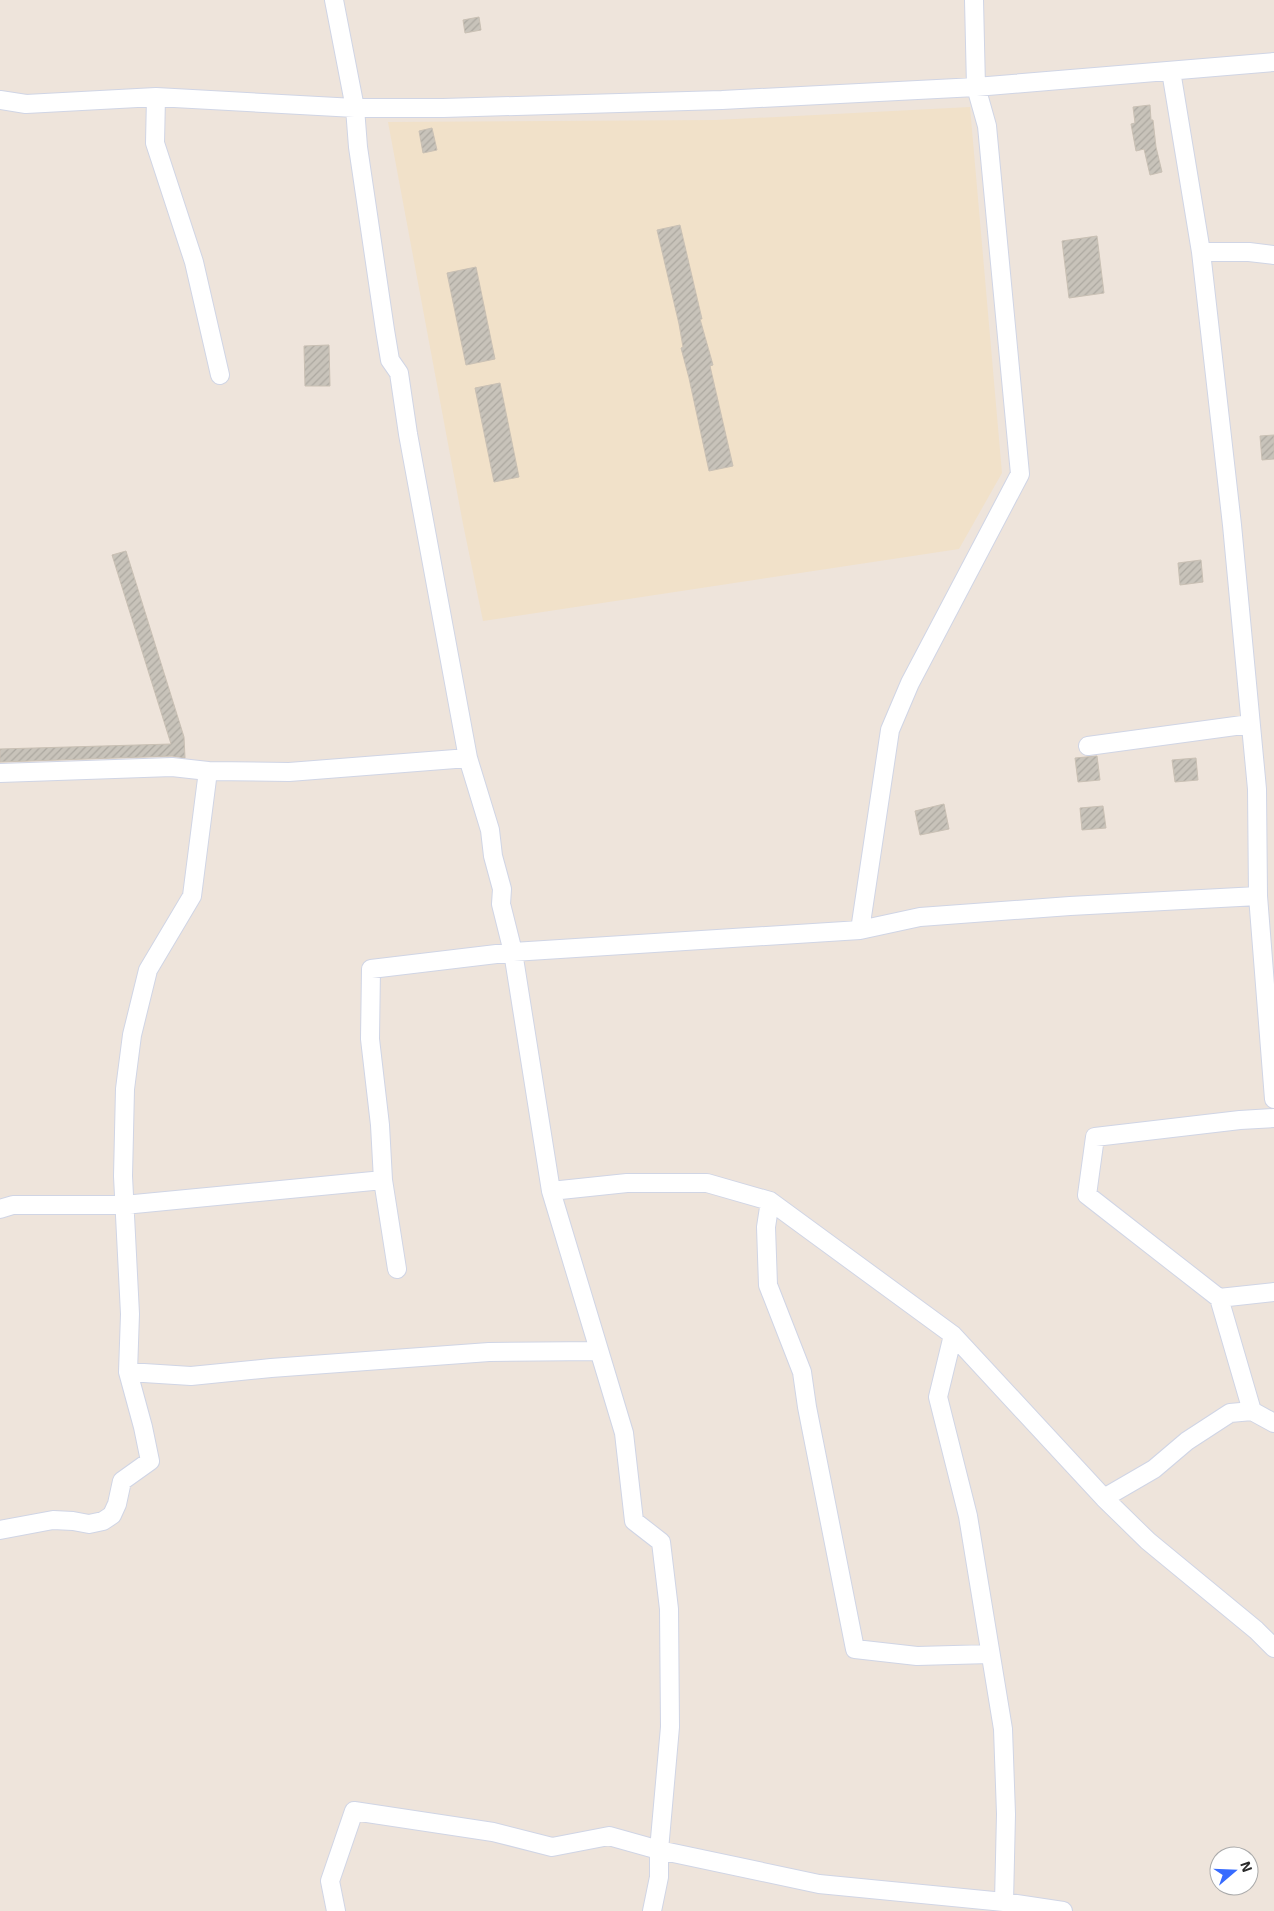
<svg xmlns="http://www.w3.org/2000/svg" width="1274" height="1911" viewBox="0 0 1274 1911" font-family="'Exo 2',sans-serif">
<defs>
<pattern id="building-hatch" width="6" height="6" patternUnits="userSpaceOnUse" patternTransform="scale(1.25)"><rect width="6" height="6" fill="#c8c3ba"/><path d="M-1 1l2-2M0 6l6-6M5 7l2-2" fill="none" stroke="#aca8a0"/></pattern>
</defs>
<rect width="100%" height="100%" fill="#eee4db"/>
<!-- education -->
<path fill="#f1e1c9" d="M970 107 1002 473 959 549 483 621 463 524 388 122 716 120Z"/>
<!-- building -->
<path fill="url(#building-hatch)" stroke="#c9c0b4" d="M479 17 481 30 465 33 463 20Z
M1150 105 1151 120H1153L1156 147 1162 172 1150 175 1144 149 1136 151 1131 124 1135 123 1133 107Z
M432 128 437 150 423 153 419 131Z
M680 225 702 319H700L713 365 710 366 733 466 709 471 689 378 681 348 683 347 679 324 657 230Z
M1097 236 1104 293 1069 298 1062 241Z
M476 267 495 359 466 365 447 273Z
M329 345 330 386H305L304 346Z
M500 383 519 477 494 482 475 388Z
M1274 435V459L1262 460 1260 436Z
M126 551 184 737 185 758 172 756 0 762V749L171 744 112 555Z
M1201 560 1203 582 1180 585 1178 563Z
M1097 756 1100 780 1078 782 1075 758Z
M1196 758 1198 780 1175 782 1172 760Z
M944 804 949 829 920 835 915 811Z
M1103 806 1106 828 1082 830 1080 808Z"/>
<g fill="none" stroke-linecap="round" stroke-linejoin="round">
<!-- street casing -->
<g stroke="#d0d5e5" stroke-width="20">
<path id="street" d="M334 0 355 108H443L722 100 976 87 1274 62
M1171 71 1201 252 1232 525 1257 789 1258 896 1274 1099
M156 97 155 143 194 262 220 375
M0 100 26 104 156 97 355 108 358 147 385 330 390 360 399 373 408 434 468 758 490 830 493 856 502 889 501 904 513 952 551 1191 624 1433 634 1521 661 1542 669 1609 670 1727 659 1850V1877L652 1911
M1201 252H1249L1274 255
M1088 746 1250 724
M208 771 192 896 148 970 132 1035 125 1089 123 1176 130 1314 128 1372 191 1376 271 1368 489 1352 599 1351
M0 773 172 767 208 771 289 772 468 758
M860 930 890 730 910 683 1020 474 987 126 976 87 974 0
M1274 1118 1240 1120 1095 1137 1087 1195 1219 1298 1274 1292
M551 1191 627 1183H707L770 1201 953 1335 1104 1498 1148 1541 1256 1630 1274 1648
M770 1201 766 1227 768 1285 802 1372 807 1407 855 1649 917 1656 990 1654
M0 1209 13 1205H124L383 1180
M397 1269 383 1180 380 1125 370 1039 371 969 513 952 860 930 920 917 1070 906 1258 896
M1219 1298 1252 1411
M953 1335 938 1397 968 1516 1003 1729 1006 1814 1004 1902
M1104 1498 1154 1469 1187 1441 1230 1413 1252 1411 1274 1423
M0 1530 53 1520 73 1521 89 1524 103 1521 112 1515 117 1504 122 1481 150 1461 143 1427 128 1372
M336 1911 330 1881 354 1811 493 1832 552 1847 609 1836 659 1850 819 1884 1004 1902 1063 1911"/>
</g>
<!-- street -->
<use href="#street" stroke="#fff" stroke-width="18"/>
</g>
<!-- north arrow -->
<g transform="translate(1234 1871) rotate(71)"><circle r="24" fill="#ffffff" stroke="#aaaaaa"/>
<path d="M0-4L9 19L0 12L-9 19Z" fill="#376bff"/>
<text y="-8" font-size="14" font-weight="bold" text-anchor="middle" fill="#2a2a2a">N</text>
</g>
</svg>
